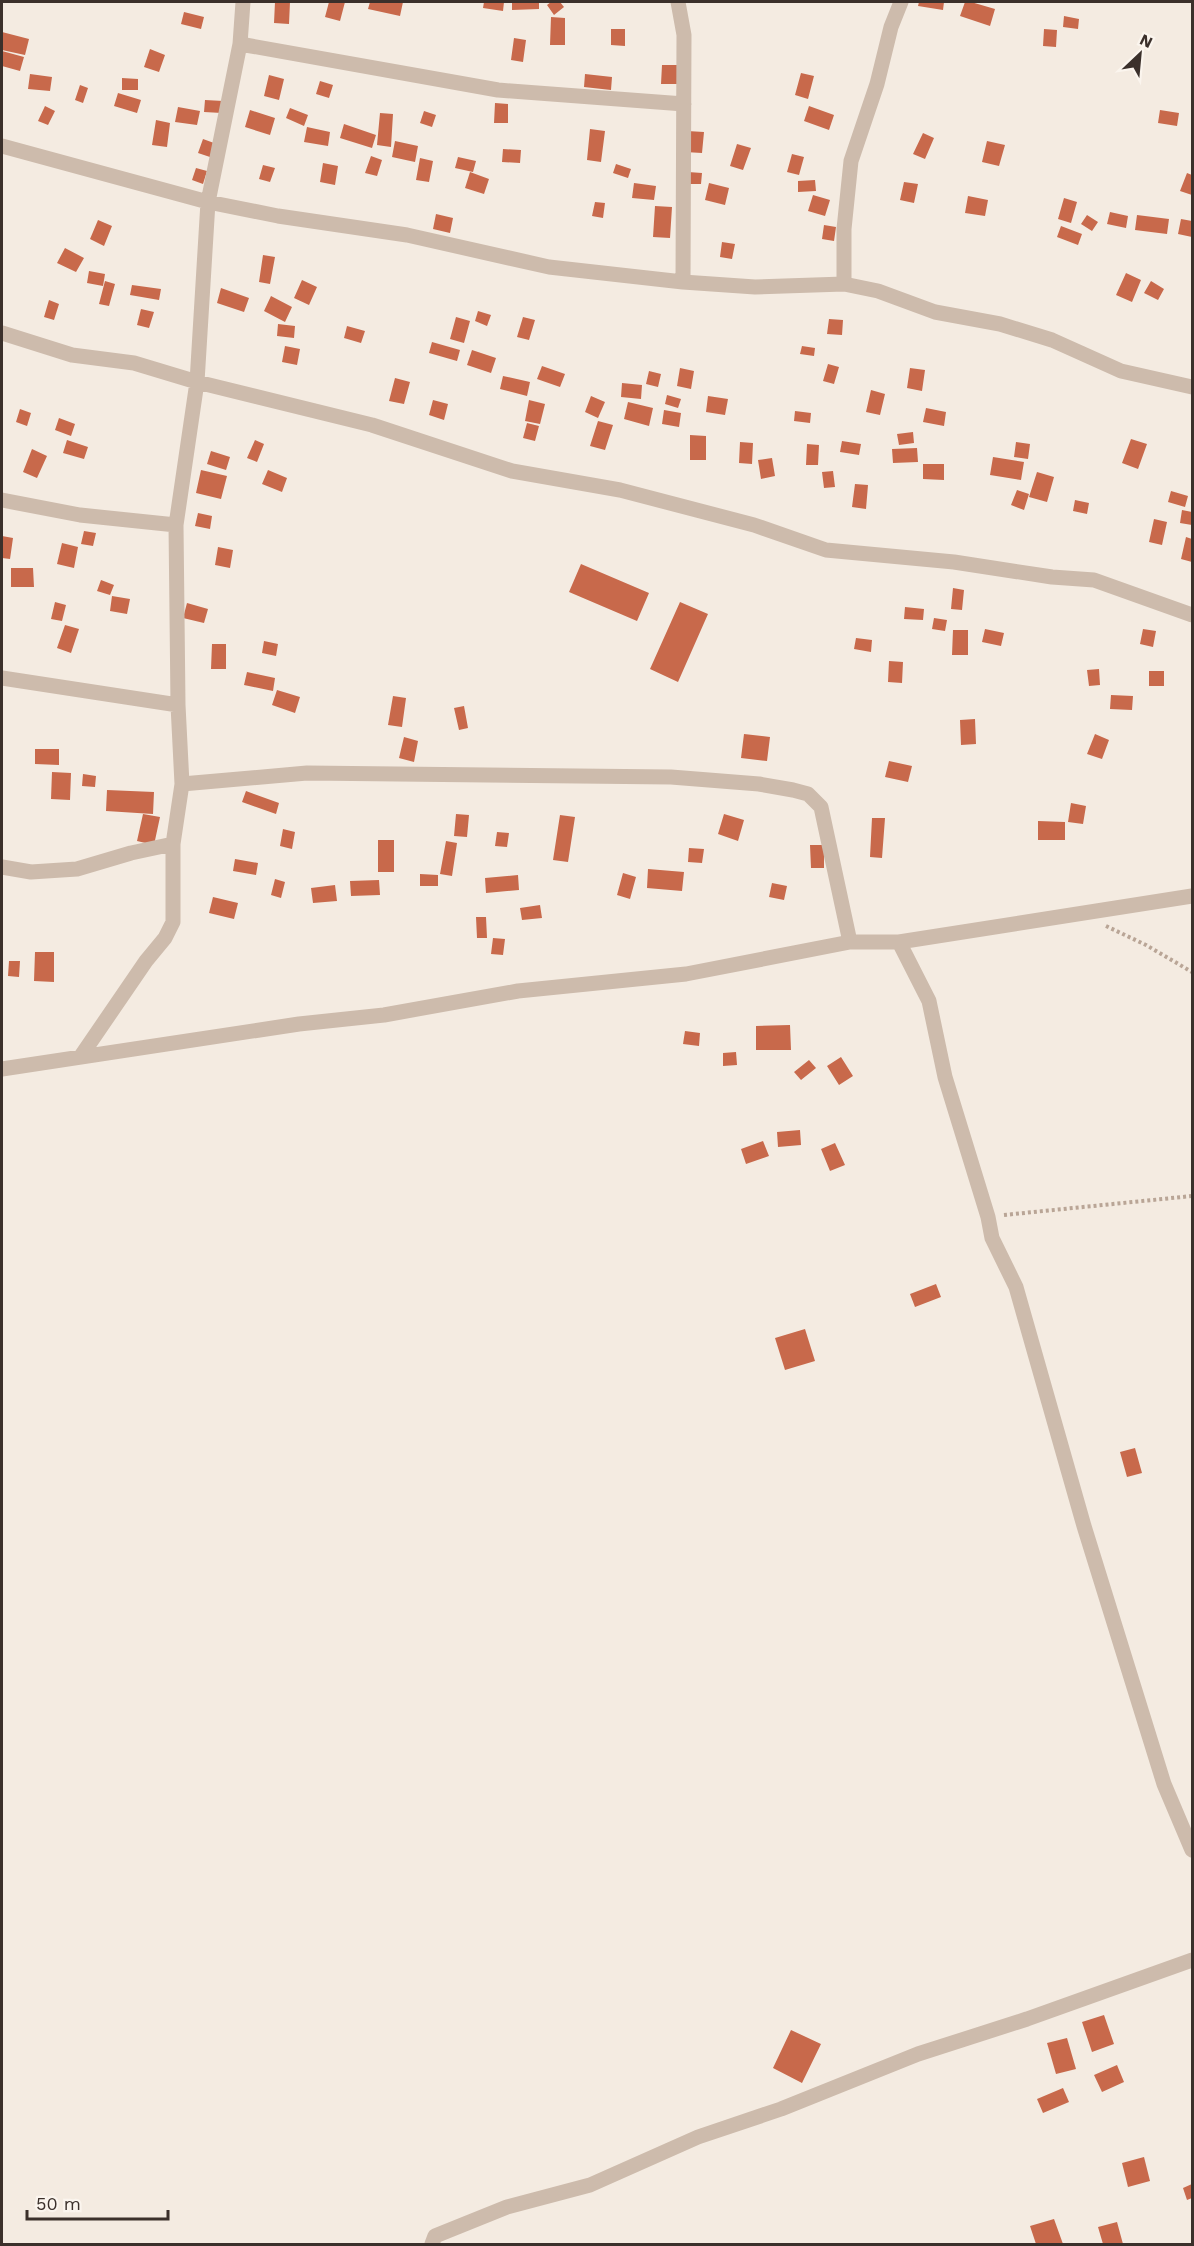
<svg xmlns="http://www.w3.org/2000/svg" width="1194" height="2246" viewBox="0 0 1194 2246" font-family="'Work Sans',sans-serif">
<rect width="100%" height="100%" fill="#f4ebe1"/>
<!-- building -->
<path fill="#c8694b" d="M275 2H290L289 24 274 23Z
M329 2H345L340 21 325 17Z
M370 2H403L400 16 368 9Z
M484 2H504L503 11 483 8Z
M512 2H539V9L512 10Z
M551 2H560L564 7 554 15 547 5Z
M919 2H944L943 10 918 6Z
M965 2H971L995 9 990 26 960 16Z
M184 12 204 17 201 29 181 24Z
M1064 16 1079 19 1078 29 1063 27Z
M551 17 565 18V45H550Z
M611 29H625V46L611 45Z
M1044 29 1057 30 1056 47 1043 46Z
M2 32 29 39 25 55 2 50Z
M514 38 526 40 523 62 511 60Z
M150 49 165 55 159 72 144 67Z
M2 51 24 57 20 71 2 66Z
M662 65H677V84H661Z
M801 73 814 76 808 99 795 95Z
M30 74 52 77 50 91 28 89Z
M585 74 612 77 611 90 584 87Z
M269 75 284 79 279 100 264 96Z
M122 78 138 79V90H122Z
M320 81 333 85 329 98 316 94Z
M80 85 88 88 83 103 75 100Z
M118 93 141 100 137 113 114 106Z
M205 100 223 101 222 113 204 112Z
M495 103 508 104V123H494Z
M45 106 55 111 48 125 38 121Z
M809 106 834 115 829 130 804 121Z
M178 107 200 111 197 125 175 122Z
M290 108 308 115 304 126 286 118Z
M250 110 275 118 270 135 245 127Z
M1160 110 1179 113 1177 126 1158 123Z
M424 111 436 115 432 127 420 123Z
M380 113 393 114 391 147 377 145Z
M156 120 170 123 167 147 152 145Z
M344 124 376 135 372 148 340 138Z
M307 127 330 132 328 146 304 142Z
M590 129 605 131 601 162 587 160Z
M687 131 704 132 702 153 685 152Z
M923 133 934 138 925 159 913 154Z
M203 139 214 143 210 157 198 153Z
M395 141 418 146 415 162 392 157Z
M987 141 1005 145 999 166 982 162Z
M737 144 751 148 743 170 730 166Z
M503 149 521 150 520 163 502 162Z
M792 154 804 157 799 175 787 172Z
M371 156 382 160 377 176 365 173Z
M458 157 476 161 473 172 455 168Z
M420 158 433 161 429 182 416 180Z
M323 163 338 166 335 185 320 182Z
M616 164 631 169 628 178 613 173Z
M263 165 275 168 270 182 259 179Z
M196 168 207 171 203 184 192 180Z
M470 172 489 179 484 194 465 188Z
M688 172 702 173 701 184H687Z
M1187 173 1192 175V195L1180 191Z
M815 180 816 191 798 192V181Z
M904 182 918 184 914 203 900 200Z
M634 183 656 186 654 200 632 198Z
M709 183 729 188 725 205 705 200Z
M813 195 830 200 825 216 808 211Z
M968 196 988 200 985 216 965 213Z
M1064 198 1077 202 1071 223 1058 219Z
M595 202 605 203 603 218 592 216Z
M655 206 672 207 670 238 653 237Z
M1110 212 1128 216 1126 228 1107 224Z
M436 214 453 218 450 233 433 229Z
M1087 215 1098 222 1092 231 1081 224Z
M1137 215 1169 219 1167 234 1135 230Z
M1181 219 1192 221V237L1178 234Z
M98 220 112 226 104 246 90 239Z
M824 225 836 227 834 241 822 239Z
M1061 226 1082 234 1078 245 1057 237Z
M722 242 735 244 732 259 720 257Z
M65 248 84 258 76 272 57 263Z
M263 255 275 257 270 284 259 282Z
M89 271 105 274 103 286 87 283Z
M1126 273 1141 280 1132 302 1116 295Z
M302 280 317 287 309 305 294 298Z
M105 281 115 284 109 306 99 304Z
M1151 281 1164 289 1158 300 1144 293Z
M132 285 161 289 159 300 130 295Z
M221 288 249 298 244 312 217 303Z
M271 296 292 307 285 322 264 311Z
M49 300 59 304 54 320 44 317Z
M141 309 154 312 149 328 137 325Z
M478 311 491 315 487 326 475 321Z
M456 317 470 321 464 343 450 339Z
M523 317 535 320 529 340 517 337Z
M829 319 843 320 842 335 827 334Z
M278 324 295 326 294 338 277 336Z
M347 326 365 331 361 343 344 338Z
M432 342 460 350 457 361 429 353Z
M285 346 300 349 297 365 282 362Z
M802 346 815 348 814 356 800 354Z
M472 350 496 358 491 373 467 365Z
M828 364 839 367 834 384 823 381Z
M542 366 565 374 560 387 537 379Z
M680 368 694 371 691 389 677 386Z
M910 368 925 370 922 391 907 388Z
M649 371 661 374 658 387 646 384Z
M503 376 530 382 527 396 500 389Z
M395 378 410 382 404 404 389 401Z
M622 383 642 385 641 399 621 397Z
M871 390 885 394 880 415 866 412Z
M667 395 681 399 678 408 665 404Z
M591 396 605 402 598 418 585 412Z
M708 396 728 399 725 415 706 412Z
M433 400 448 404 444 420 429 415Z
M529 400 545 404 540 424 525 421Z
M628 402 653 408 649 426 624 419Z
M926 408 946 412 944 426 923 422Z
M20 409 31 413 27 426 16 422Z
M664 410 681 413 679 427 662 424Z
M795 411 811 413 810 423 794 421Z
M59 418 75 424 71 436 55 430Z
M598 421 613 425 605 450 590 446Z
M527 423 539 426 535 441 523 438Z
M913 432 914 443 899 445 897 434Z
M690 435 706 436V460H690Z
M1131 439 1147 444 1138 469 1122 463Z
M67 440 88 447 84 459 63 453Z
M255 440 264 444 257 462 247 458Z
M842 441 861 444 859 455 840 452Z
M740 442 753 443 752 464 739 463Z
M1016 442 1030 444 1028 459 1014 457Z
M807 444 819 445 818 465H806Z
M917 448 918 462 893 463 892 449Z
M32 449 47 456 37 478 23 472Z
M211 451 230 457 226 470 207 464Z
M993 457 1024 462 1021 480 990 475Z
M772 458 775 476 761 479 758 460Z
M923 464H944V480L923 479Z
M201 470 227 476 221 499 196 493Z
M268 470 287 478 282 492 262 484Z
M833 471 835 487 824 488 822 472Z
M1037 472 1054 477 1047 502 1029 497Z
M855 484 868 485 866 509 852 507Z
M1017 490 1029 494 1024 510 1011 505Z
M1171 491 1188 496 1185 507 1168 502Z
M1075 500 1089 503 1087 514 1073 511Z
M1182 510 1192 512V525L1180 523Z
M198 513 212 516 210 529 195 526Z
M1154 519 1167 522 1162 545 1149 542Z
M84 531 96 533 93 546 81 544Z
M2 536 13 538 10 559 2 558Z
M1186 537 1192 539V562L1181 559Z
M62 543 78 547 74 568 57 564Z
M218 547 233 550 230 568 215 565Z
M581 564 649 593 637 621 569 592Z
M11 568H33L34 587H11Z
M101 580 114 585 110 595 97 591Z
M953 588 964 590 962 610 951 609Z
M112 596 130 599 127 614 110 611Z
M55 602 66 605 62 621 51 619Z
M680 602 708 614 678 682 650 669Z
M187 603 208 609 204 623 183 618Z
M905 607 924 609 923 620 904 619Z
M934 618 947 620 945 631 932 629Z
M65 625 79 629 71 653 57 648Z
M985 629 1004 633 1001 646 982 642Z
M1143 629 1156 631 1153 647 1140 644Z
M953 630H968V655H952Z
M856 638 872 640 871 652 854 649Z
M264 641 278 644 276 656 262 653Z
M212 644H226V669H211Z
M889 661 903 662 902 683 888 682Z
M1099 669 1100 685 1089 686 1087 670Z
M1149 671H1164V686H1149Z
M247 672 275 678 273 691 244 685Z
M277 690 300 697 295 713 272 705Z
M1111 695 1133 696 1132 710 1110 709Z
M393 696 406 698 402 727 388 725Z
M464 706 468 728 459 730 454 708Z
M975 719 976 744 961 745 960 720Z
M744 734 770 737 767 761 741 758Z
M1095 734 1109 740 1102 759 1087 754Z
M404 737 418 741 414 762 399 758Z
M35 749H59V765L35 764Z
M889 761 912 766 908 782 885 777Z
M52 772 71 773 70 800 51 799Z
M83 774 96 776 95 787 82 786Z
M107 790 154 792 153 814 106 811Z
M246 791 279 803 276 814 242 802Z
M1071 803 1086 806 1083 824 1068 822Z
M143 814 160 817 154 845 137 841Z
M456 814 469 815 467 837 454 836Z
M724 814 744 820 738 841 718 834Z
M560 815 575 817 568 862 553 860Z
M872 818H885L882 858 870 857Z
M1038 821 1065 822V840H1038Z
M283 829 295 832 292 849 280 846Z
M497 832 509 833 507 847 495 846Z
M378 840H394V872H378Z
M446 841 457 843 452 876 440 874Z
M810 845H824V868H811Z
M689 848 704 849 702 863 688 862Z
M235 859 258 863 256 875 233 871Z
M648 869 684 872 682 891 647 888Z
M623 873 636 877 630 899 617 895Z
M420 874 438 875V886H420Z
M518 875 519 890 486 893 485 878Z
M275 879 285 882 281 898 271 895Z
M379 880 380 895 351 896 350 881Z
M772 883 787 886 784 900 769 897Z
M335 885 337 901 313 903 311 888Z
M213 897 238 903 234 919 209 913Z
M540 905 542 918 522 920 520 908Z
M476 917H486L487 938H477Z
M493 938 505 939 503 955 491 954Z
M35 952H54V982L34 981Z
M9 961H20L19 977 8 976Z
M790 1025 791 1050H756V1026Z
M685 1031 700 1033 699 1046 683 1044Z
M736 1052 737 1065 723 1066V1053Z
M841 1057 853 1076 839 1085 827 1066Z
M809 1060 816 1068 801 1080 794 1072Z
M800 1130 801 1145 778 1147 777 1132Z
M763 1141 769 1156 746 1164 741 1149Z
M835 1143 845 1165 830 1171 821 1149Z
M936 1284 941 1297 915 1307 910 1294Z
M805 1329 815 1361 785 1370 775 1338Z
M1135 1448 1142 1473 1127 1477 1120 1452Z
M1104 2015 1114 2044 1092 2052 1082 2022Z
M791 2030 821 2044 802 2083 773 2068Z
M1067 2038 1076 2069 1056 2074 1047 2043Z
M1117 2065 1124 2082 1102 2092 1094 2075Z
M1063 2088 1069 2102 1043 2113 1037 2099Z
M1144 2157 1150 2181 1128 2187 1122 2163Z
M1192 2184V2198L1187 2200 1183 2188Z
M1054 2219 1063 2244H1036L1030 2226Z
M1117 2222 1123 2244H1103L1098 2227Z"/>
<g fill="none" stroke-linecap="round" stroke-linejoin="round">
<!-- path -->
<path stroke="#b9a596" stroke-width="4" stroke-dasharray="3 3" stroke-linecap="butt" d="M1106 926 1146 945 1192 972
M1004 1215 1192 1196"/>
<!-- street -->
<path stroke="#cdbbac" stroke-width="15" d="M678 2 684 35 683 282
M240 44 498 90 684 104
M2 146 208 202 278 216 407 235 549 267 683 282 755 287 844 284 878 291 935 312 1000 324 1052 340 1121 371 1192 387
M844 284V229L851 161 877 84 891 27 901 2
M2 333 72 355 134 363 197 382 372 425 512 471 620 490 754 525 826 550 954 562 1052 577 1094 580 1192 615
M2 500 80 515 176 525
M2 678 178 705
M182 784 307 773 671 777 759 784 793 790 808 794 821 807 850 942
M2 867 31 872 77 869 131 853 173 844
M899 942 929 1001 945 1077 988 1217 992 1238 1016 1287 1084 1526 1164 1784 1192 1850
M81 1056 146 961 165 938 173 922V844L182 784 178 705 176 525 197 382 208 202 240 44 243 2
M2 1069 299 1024 384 1015 518 991 686 974 850 942H899L1192 896
M432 2244 435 2236 507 2207 590 2185 698 2137 781 2109 918 2054 1027 2019 1192 1960"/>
</g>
<!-- border -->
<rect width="1194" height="2246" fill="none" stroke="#3b302b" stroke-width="6"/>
<!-- north arrow -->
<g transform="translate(1140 54) rotate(26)" stroke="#fbf5ee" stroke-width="4.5" paint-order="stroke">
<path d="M0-4.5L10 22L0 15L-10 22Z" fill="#3b302b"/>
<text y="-9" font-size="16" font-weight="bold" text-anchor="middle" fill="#3b302b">N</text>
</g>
<!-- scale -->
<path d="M27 2210v9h141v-9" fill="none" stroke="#3b302b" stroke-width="3"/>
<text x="36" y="2210" font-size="18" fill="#3b302b" stroke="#fbf5ee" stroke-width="4.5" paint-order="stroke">50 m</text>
</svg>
